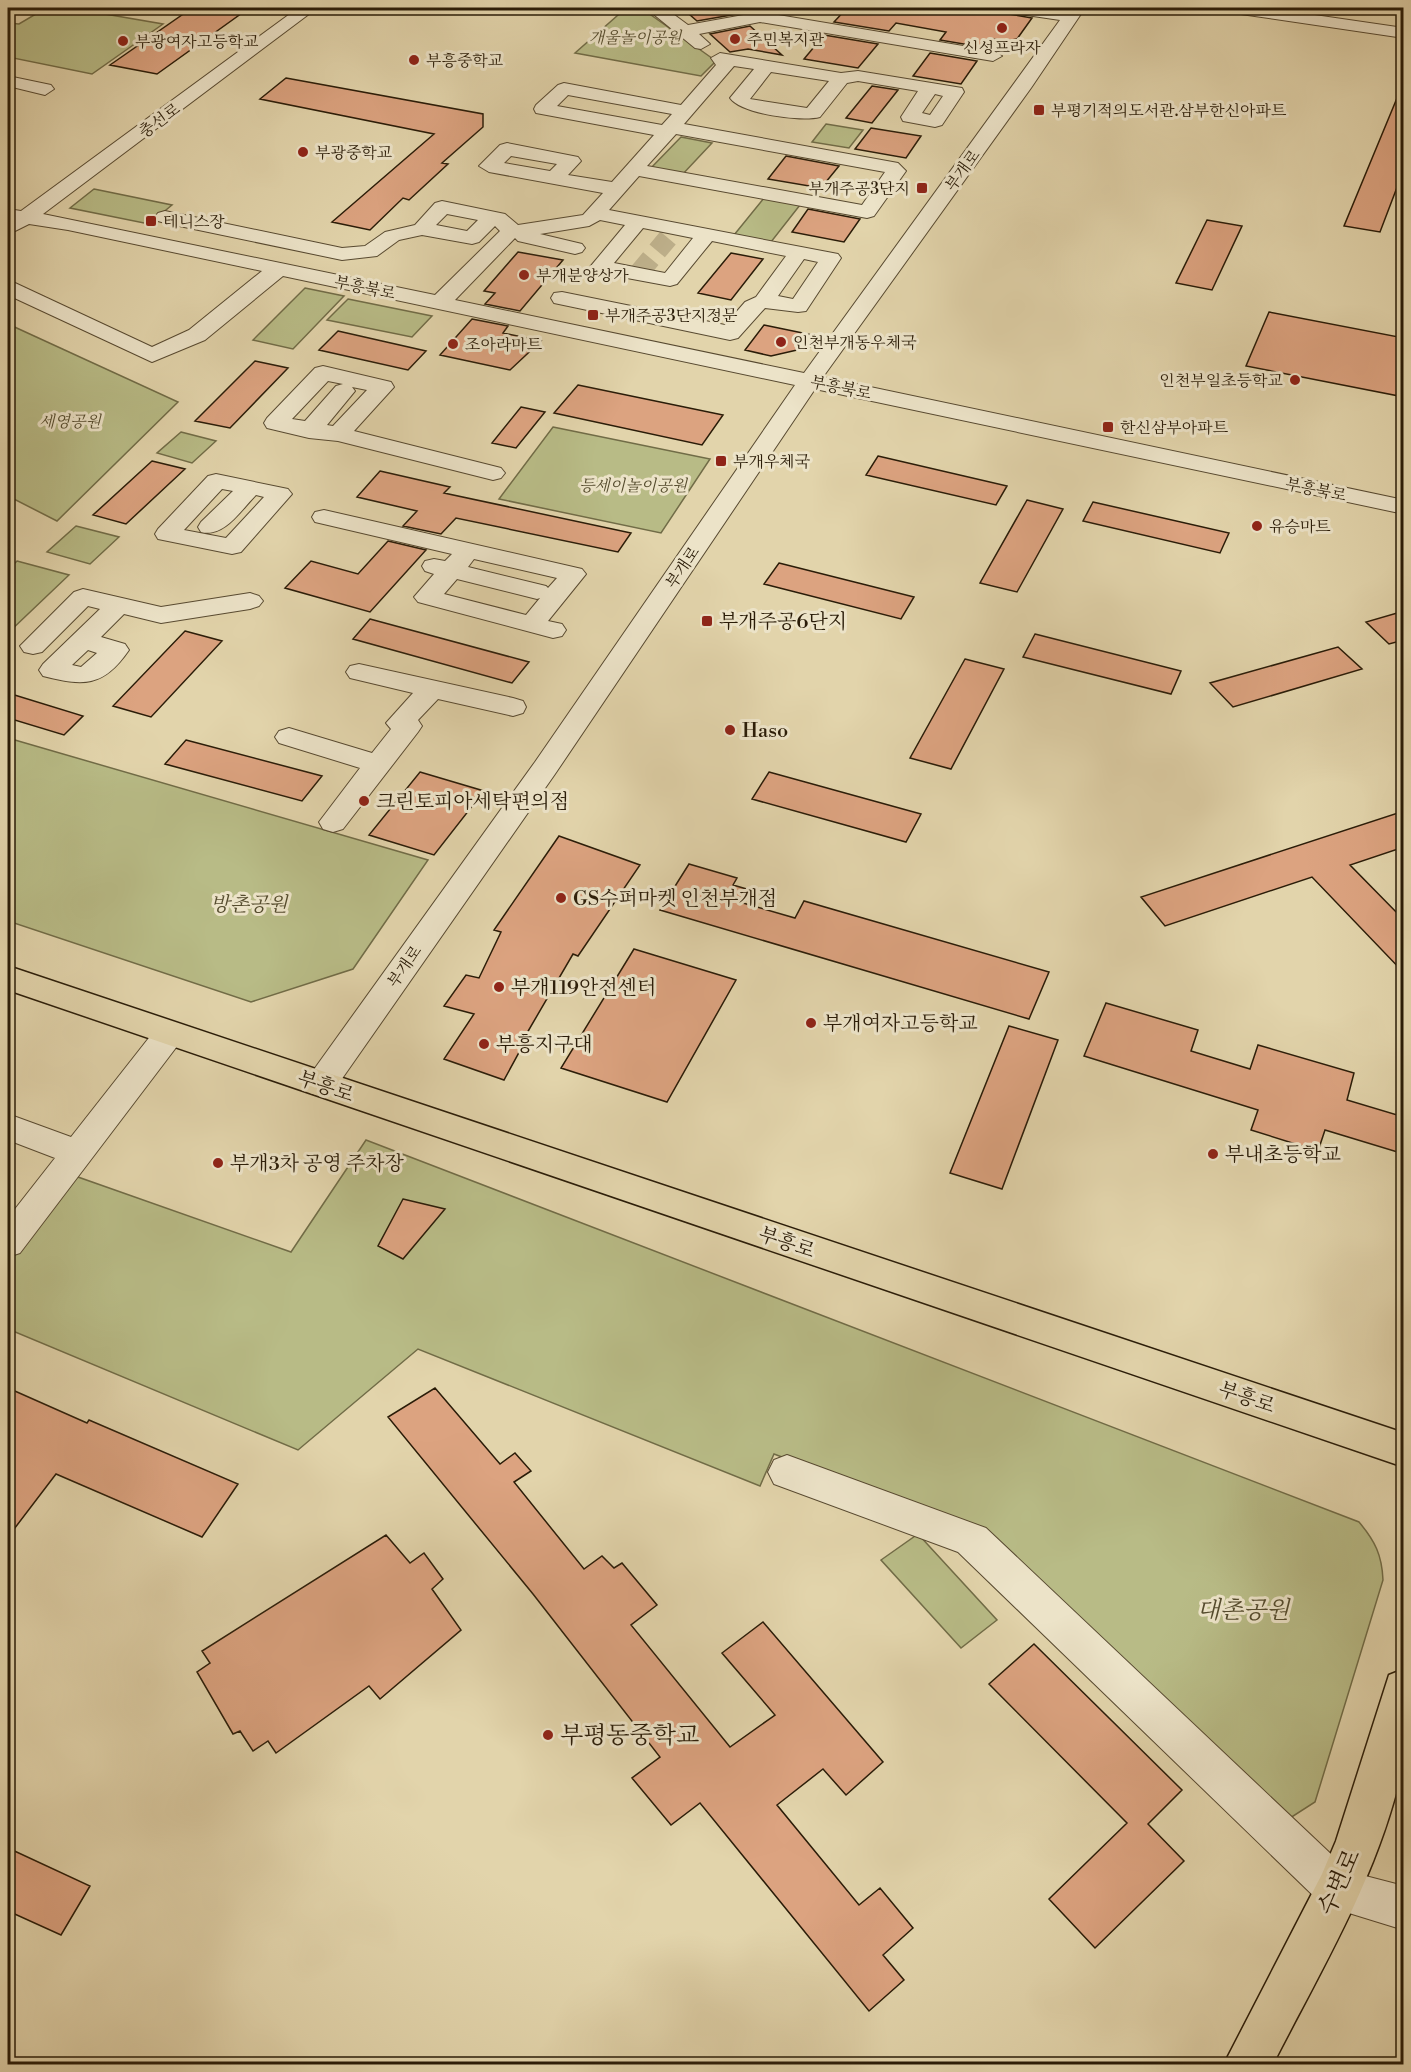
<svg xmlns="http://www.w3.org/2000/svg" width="1411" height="2072" viewBox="0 0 1411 2072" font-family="'Libre Bodoni','Noto Serif KR',serif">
<rect width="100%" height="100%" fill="#e2d4ab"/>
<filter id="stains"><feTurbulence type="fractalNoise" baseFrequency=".00333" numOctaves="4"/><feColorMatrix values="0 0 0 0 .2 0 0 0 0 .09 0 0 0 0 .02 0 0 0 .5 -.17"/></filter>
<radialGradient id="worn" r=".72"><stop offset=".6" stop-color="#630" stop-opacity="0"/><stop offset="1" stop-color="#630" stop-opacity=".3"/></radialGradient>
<!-- green -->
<path fill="#b8bb86" stroke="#716c47" stroke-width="1.5" d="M46 8H70L163 24 92 74 8 57V23L19 24Z
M626 8H641L716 61 701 76 575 53Z
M826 124 863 130 849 148 812 142Z
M681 137 712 143 681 176 649 170Z
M94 189 172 205 149 224 70 208Z
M764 198 800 205 771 242 734 235Z
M305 288 344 296 293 349 253 340Z
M348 299 432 316 412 337 327 320Z
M8 324 178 402 57 521 8 496Z
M553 427 710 459 661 533 499 499Z
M181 432 216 441 192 463 157 453Z
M76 526 119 537 90 564 47 552Z
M17 561 69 575 8 633V570Z
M8 738 428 860 353 969 251 1002 8 921Z
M366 1140 1359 1522C1375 1541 1382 1555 1383 1580L1315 1802 1287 1820 981 1532 774 1454 760 1486 418 1349 298 1450 8 1329V1261L75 1176 291 1252Z
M918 1534 997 1620 961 1648 881 1560Z"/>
<!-- building -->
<path fill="#dca380" stroke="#2a1c08" stroke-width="1.5" d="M192 8H249L157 74 110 65Z
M682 8H730L737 14 697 21Z
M847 8H974L1032 18 1017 39 1006 41 993 39 987 48 940 40 946 32 896 23 889 31 834 22Z
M750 26 782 55 748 49 730 52 710 34Z
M824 35 878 44 858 68 804 59Z
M930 53 977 61 961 84 913 76Z
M286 78 483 114V127L442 163 448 164 409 200 403 198 370 230 332 222 434 134 260 99Z
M872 86 898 90 872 123 846 118Z
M1402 86 1404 169 1380 232 1344 226Z
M871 128 921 136 906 158 855 149Z
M786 156 839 166 821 188 768 179Z
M808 209 860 219 844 242 792 232Z
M1207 220 1242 226 1212 290 1176 283Z
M518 252 563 260 520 311 485 304 495 293 484 291Z
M731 253 763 259 731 300 698 293Z
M1269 312 1404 338V397L1246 366Z
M472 319 508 326 503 333 541 341 510 370 440 355Z
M764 325 827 338 823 344 771 356 745 350Z
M338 331 426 351 408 370 319 350Z
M255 361 288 368 230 428 195 421Z
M578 385 723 415 702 445 554 413Z
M521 407 545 412 516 448 492 443Z
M878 456 1007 486 996 505 866 475Z
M152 461 185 469 126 524 93 515Z
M380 471 450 487 444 493 631 533 618 552 456 518 441 534 403 526 417 511 357 497Z
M1027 500 1063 509 1017 592 980 583Z
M1093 502 1229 533 1220 553 1083 521Z
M388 541 426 550 370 612 285 588 311 561 358 574Z
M779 563 914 597 901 619 764 584Z
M1404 611V640L1389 644 1366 622Z
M370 619 529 662 512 683 353 639Z
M185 631 222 641 151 717 113 706Z
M1035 634 1181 671 1171 694 1023 657Z
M1338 647 1362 669 1233 707 1210 683Z
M965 659 1004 669 951 769 910 758Z
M8 693 83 716 64 735 8 718Z
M186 740 322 776 302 801 165 764Z
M420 772 484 791 434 855 369 835Z
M769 772 921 814 906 842 752 799Z
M1404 811V847L1350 865 1404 920V973L1312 877 1165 926 1141 897Z
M559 836 640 865 578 956 573 954 527 1033 529 1034 504 1080 444 1059 474 1014 444 1006 466 975 479 978 501 932 494 930Z
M689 864 737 878 733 885 750 890 743 903 795 918 804 901 1049 972 1029 1019 660 910Z
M634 949 736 980 667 1102 561 1068Z
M1106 1003 1198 1030 1191 1051 1250 1069 1258 1045 1354 1073 1347 1100 1404 1117V1154L1325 1130 1318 1151 1251 1130 1258 1110 1084 1056Z
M1009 1026 1058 1040 1002 1189 950 1173Z
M403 1199 445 1209 403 1259 378 1246Z
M8 1388 87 1423 89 1420 238 1484 202 1537 56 1474 8 1537Z
M435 1388 500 1464 515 1453 531 1471 514 1482 584 1569 602 1556 614 1568 622 1563 657 1605 631 1625 730 1747 775 1715 722 1653 763 1622 883 1762 846 1795 823 1769 777 1805 859 1905 880 1888 913 1928 883 1955 904 1980 869 2011 700 1803 671 1825 632 1778 660 1757 533 1594 388 1417Z
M386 1535 410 1563 424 1553 443 1579 432 1589 461 1630 380 1699 369 1686 276 1753 268 1741 253 1751 240 1731 233 1734 197 1672 210 1663 202 1651Z
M1034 1644 1182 1790 1148 1824 1184 1861 1095 1948 1049 1899 1127 1823 989 1684Z
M8 1848 90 1886 61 1935 8 1911Z"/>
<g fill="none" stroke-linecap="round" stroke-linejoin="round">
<!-- minor-tunnel -->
<path stroke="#bdaf8a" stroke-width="20" stroke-dasharray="20 10" stroke-linecap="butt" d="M638 274 668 238"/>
<!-- minor casing -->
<g stroke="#584a31" stroke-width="2">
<path id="minor" d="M298 8H317L43 214 435 295 500 231 495 226 479 242 472 244 422 235 399 240 377 256 342 260 165 223 158 221 155 217 158 213 165 211 342 248 365 246 385 232 415 225 435 203 442 201 505 214 518 225 583 215 603 193 489 172 479 166 500 145 507 143 578 157 581 161 568 175 612 182 654 135 536 113 534 109 536 105 558 85 564 83 681 105 716 65 711 58 720 53 841 73 858 71 962 88 964 92 942 125 935 127 903 121 901 117 918 91 858 81 847 83 820 117C801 122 741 114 730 98L754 69 734 66 684 124 898 163 906 171 874 216 867 218 639 176 609 210 838 254 841 258 806 311 798 312 765 308 738 338 730 340 554 303 551 298 554 293 562 292 725 325 745 302 756 297 786 256 712 241 677 284 670 286 600 273 593 271 590 267 625 225 600 220 589 226 540 234 582 244 585 248 582 252 575 254 518 241 515 238 455 300 804 373 1060 20 1012 13 1006 12 1004 8H1043L1066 11 1069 8H1085L1031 88 823 377 1404 500V514L815 389 555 774 332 1093 321 1096 310 1093 305 1084 310 1075 535 762 795 385 283 276 205 340 152 362 8 295V281L15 283 152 347 189 330 262 271 68 230 29 224 15 231 8 229V209L21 211ZM771 72 829 81 807 108 750 99ZM935 94 943 96 930 115 922 113ZM568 95 672 114 662 125 557 106ZM676 134 885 172 862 205 647 166ZM511 156 557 164 550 171 504 163ZM447 214 478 220 467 231 436 225ZM643 228 693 238 665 273 614 263ZM804 259 818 262 793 299 778 296Z
M646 8H665L688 25 760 12 993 51 1002 56 993 61 760 22 699 34 710 44 701 49 695 48Z
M1225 8H1266L1404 28V38L1234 13Z
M8 76 51 85 54 89 45 95 8 86Z
M323 366 391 382 394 387 354 431 501 468 505 473 501 478 493 480 338 441 309 438 267 428 264 423 267 418 315 368ZM328 381 343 384 336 386 305 421 292 419ZM352 387 367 390 333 426 327 425 355 391Z
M216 474 288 489 292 494 241 552 232 554 158 539 155 534 158 529 208 476ZM222 489 233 491 201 522 198 527 201 532C224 538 241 510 256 495L264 497 226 538 184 530Z
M324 510 582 569 586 574 548 621 562 624 566 630 562 636 553 638 418 602 414 597 434 574 425 571 422 566 425 561 434 559 445 561 452 554 315 522 312 517 315 512ZM474 559 557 578 548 588 546 586 468 567ZM457 579 537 599 540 598 526 615 444 594Z
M83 589 161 607 250 593 259 596 263 601 259 606 250 609 161 623 124 614 101 637 125 644 129 650C103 688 83 686 43 676L39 670 43 664 100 609 88 606 42 652 33 654 24 652 20 646 74 592ZM88 650 97 653 81 667 72 665Z
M359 664 513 698 523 701 526 707 523 713 513 716 438 699 418 720 422 726 418 732 343 829 333 832 323 829 319 822 360 768 279 743 275 737 279 731 289 728 372 753 391 729 386 723 413 693 350 678 346 672 350 666Z
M170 1021 181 1025 186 1033 181 1041 20 1253 8 1257V1218L55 1158 8 1140V1114L71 1137 159 1025Z
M787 1455 986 1528 1350 1872 1404 1886V1930L1323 1905 958 1552 774 1484 768 1472 774 1460Z"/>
</g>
<!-- major casing -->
<g stroke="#2a1c08" stroke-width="3">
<path id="major" d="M8 966 1404 1433V1467L8 990Z
M1404 1669C1404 1696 1408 1739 1403 1764 1381 1871 1322 1968 1273 2064H1224L1322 1874 1336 1841 1389 1675Z"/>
</g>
<!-- minor -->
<use href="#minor" fill="#ece3c8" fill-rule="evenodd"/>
<!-- major -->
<use href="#major" fill="#e2d4ab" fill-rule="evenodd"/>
</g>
<!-- markers -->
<g fill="#8f2418" stroke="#ece3c8" stroke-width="2">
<circle cx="1002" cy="28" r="6"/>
<circle cx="735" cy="39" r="6"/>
<circle cx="123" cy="41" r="6"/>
<circle cx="414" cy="60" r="6"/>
<rect x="1033" y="104" width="12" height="12" rx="3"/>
<circle cx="303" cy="152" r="6"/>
<rect x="916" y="182" width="12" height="12" rx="3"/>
<rect x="145" y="215" width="12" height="12" rx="3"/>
<circle cx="524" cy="275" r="6"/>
<rect x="587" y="309" width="12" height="12" rx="3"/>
<circle cx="781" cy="342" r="6"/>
<circle cx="453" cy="344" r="6"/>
<circle cx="1295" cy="380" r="6"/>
<rect x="1102" y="421" width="12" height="12" rx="3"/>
<rect x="715" y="455" width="12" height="12" rx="3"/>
<circle cx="1257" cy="526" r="6"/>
<rect x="701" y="615" width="12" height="12" rx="3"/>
<circle cx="730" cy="730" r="6"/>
<circle cx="364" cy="801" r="6"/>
<circle cx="561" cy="898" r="6"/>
<circle cx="499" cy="987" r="6"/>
<circle cx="811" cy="1023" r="6"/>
<circle cx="484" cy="1044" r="6"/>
<circle cx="1213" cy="1154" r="6"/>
<circle cx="218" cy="1163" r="6"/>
<circle cx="548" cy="1735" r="6"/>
</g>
<g text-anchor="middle" stroke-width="6" stroke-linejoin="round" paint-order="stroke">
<!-- far-park labels -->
<g font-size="16" font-style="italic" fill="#554c2e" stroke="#ece3c8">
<text x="635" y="43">개울놀이공원</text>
<text x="70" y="427">세영공원</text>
<text x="633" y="491">등세이놀이공원</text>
</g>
<!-- far-poi labels -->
<g font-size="16" fill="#2a1c08" stroke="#ece3c8" text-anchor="start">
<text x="747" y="45">주민복지관</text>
<text x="135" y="47">부광여자고등학교</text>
<text x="1002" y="53" text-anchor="middle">신성프라자</text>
<text x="426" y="66">부흥중학교</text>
<text x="1051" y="116">부평기적의도서관.삼부한신아파트</text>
<text x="315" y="158">부광중학교</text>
<text x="910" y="194" text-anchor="end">부개주공3단지</text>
<text x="163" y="227">테니스장</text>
<text x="536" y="281">부개분양상가</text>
<text x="605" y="321">부개주공3단지정문</text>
<text x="793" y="348">인천부개동우체국</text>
<text x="465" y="350">조아라마트</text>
<text x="1283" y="386" text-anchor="end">인천부일초등학교</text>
<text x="1120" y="433">한신삼부아파트</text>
<text x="733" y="467">부개우체국</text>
<text x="1269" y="532">유승마트</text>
</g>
<!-- far-street labels -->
<g font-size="16" fill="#2a1c08" stroke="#ece3c8">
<text transform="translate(159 120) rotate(-36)" y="6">충선로</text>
<text transform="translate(962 170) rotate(-54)" y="6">부개로</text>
<text transform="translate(365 287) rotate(12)" y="6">부흥북로</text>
<text transform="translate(841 387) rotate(12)" y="6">부흥북로</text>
<text transform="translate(1316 489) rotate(12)" y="6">부흥북로</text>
<text transform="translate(682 567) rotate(-56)" y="6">부개로</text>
<text transform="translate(404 966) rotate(-55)" y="6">부개로</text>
</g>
<!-- poi labels -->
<g font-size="20" fill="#2a1c08" stroke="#ece3c8" text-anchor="start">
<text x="719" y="628">부개주공6단지</text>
<text x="742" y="737">Haso</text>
<text x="376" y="808">크린토피아세탁편의점</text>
<text x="573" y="905">GS수퍼마켓 인천부개점</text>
<text x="511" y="994">부개119안전센터</text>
<text x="823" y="1030">부개여자고등학교</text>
<text x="496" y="1051">부흥지구대</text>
<text x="1225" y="1161">부내초등학교</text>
<text x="230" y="1170">부개3차 공영 주차장</text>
</g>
<!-- park labels -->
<g font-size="20" font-style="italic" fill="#554c2e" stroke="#ece3c8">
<text x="249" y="911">방촌공원</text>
</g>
<!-- street labels -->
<g font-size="20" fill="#2a1c08" stroke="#ece3c8">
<text transform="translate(326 1086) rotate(19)" y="7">부흥로</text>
<text transform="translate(787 1242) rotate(19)" y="7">부흥로</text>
<text transform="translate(1247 1397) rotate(19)" y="7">부흥로</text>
</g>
<!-- near-park labels -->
<g font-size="24" font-style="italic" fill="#554c2e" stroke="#ece3c8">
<text x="1243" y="1618">대촌공원</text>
</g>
<!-- near-poi labels -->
<g font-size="24" fill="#2a1c08" stroke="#ece3c8" text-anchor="start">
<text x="560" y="1743">부평동중학교</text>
</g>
<!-- near-street labels -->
<g font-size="24" fill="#2a1c08" stroke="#ece3c8">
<text transform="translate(1339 1882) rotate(-66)" y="8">수변로</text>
</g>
</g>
<!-- margin -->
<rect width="1411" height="2072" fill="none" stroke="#e2d4ab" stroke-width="30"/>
<rect x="9" y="9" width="1393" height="2054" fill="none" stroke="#2a1c08" stroke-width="3"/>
<rect x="15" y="15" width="1381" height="2042" fill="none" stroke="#2a1c08" stroke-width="1.5"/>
<rect width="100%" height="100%" filter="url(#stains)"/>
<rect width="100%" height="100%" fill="url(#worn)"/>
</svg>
